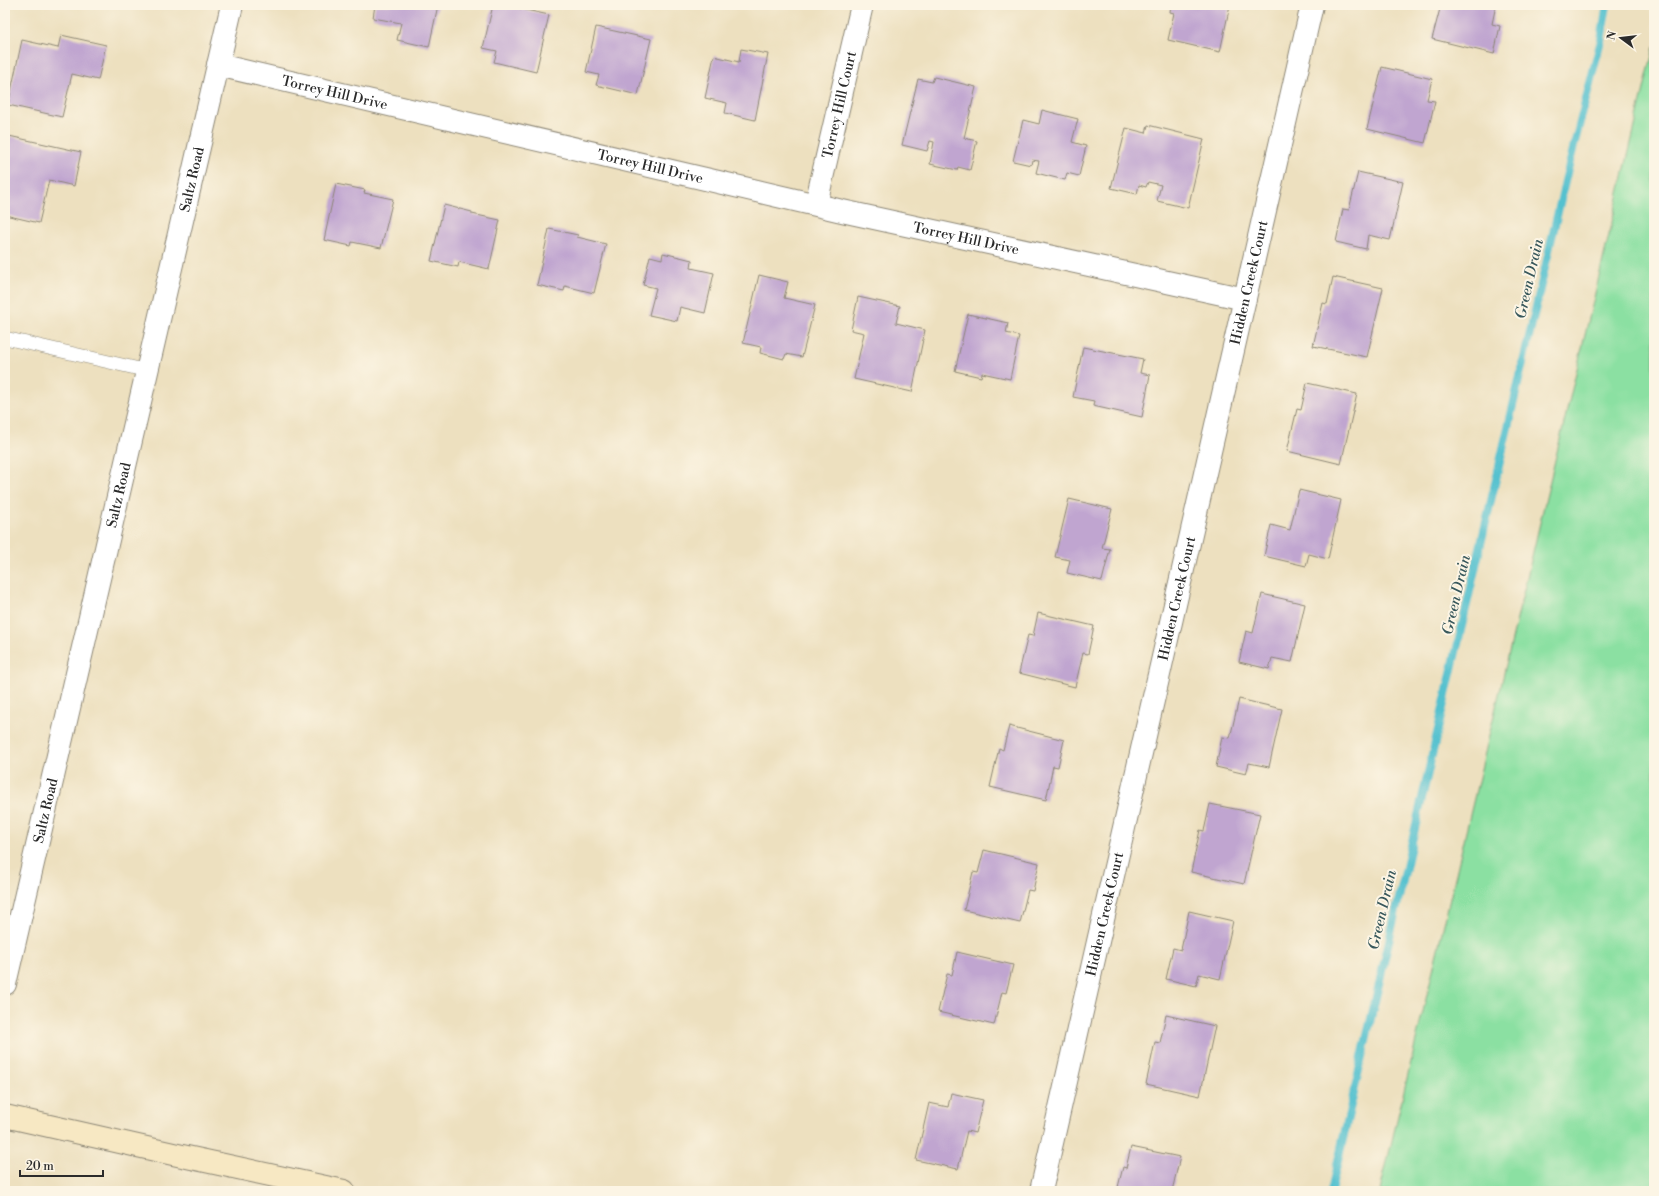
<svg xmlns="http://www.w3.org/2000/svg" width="1659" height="1196" viewBox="0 0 1659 1196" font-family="'Libre Bodoni',serif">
<rect width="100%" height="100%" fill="#fcf5e5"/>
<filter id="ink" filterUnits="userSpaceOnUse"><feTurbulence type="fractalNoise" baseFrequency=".025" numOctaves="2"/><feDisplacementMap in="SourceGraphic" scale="8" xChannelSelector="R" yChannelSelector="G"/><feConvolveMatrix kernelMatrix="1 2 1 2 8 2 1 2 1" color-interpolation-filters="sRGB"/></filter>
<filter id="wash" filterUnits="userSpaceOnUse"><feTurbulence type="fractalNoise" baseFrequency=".012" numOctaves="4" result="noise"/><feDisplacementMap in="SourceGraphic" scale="16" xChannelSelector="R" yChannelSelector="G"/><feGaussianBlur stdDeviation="0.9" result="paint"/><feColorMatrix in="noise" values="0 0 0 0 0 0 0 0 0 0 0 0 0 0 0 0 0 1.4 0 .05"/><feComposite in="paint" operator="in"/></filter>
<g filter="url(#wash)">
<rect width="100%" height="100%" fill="#ede0bf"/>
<!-- green -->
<path fill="#8be0a2" stroke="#5b8666" d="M1654 47V1191H1380Z"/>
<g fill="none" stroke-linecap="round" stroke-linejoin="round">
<!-- stream -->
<path stroke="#55c1cf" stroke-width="8" d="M1331 1191 1566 177 1601 40 1607 5"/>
</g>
<g id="blocks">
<!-- building -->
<path fill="#c0a5d0" d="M375 5H438L429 47 397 40 401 23 373 18Z
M493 5H503L549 15 536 72 494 62 497 51 483 48Z
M1171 5H1230L1220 52 1168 40 1174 13 1170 12Z
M1441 5H1496L1492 24 1500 26 1494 54 1432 39Z
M596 27 651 39 638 95 596 85 599 75 586 72Z
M61 35 106 45 98 80 72 74 62 117 8 105 22 40 58 48Z
M741 49 768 54 755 120 725 113 727 103 705 98 714 56 739 62Z
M1382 67 1432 79 1427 100 1435 101 1425 143 1367 129Z
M934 77 976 87 964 138 977 141 970 170 958 167 957 170 930 164 934 142 930 141 927 151 902 145 918 79 932 82Z
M1042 110 1078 119 1072 142 1086 146 1079 176 1067 173 1065 180 1036 173 1039 161 1032 160 1031 165 1013 161 1023 120 1039 124Z
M1148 125 1204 139 1188 208 1157 201 1161 185 1148 182 1146 187 1139 185 1137 194 1111 188 1126 128 1146 133Z
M9 136 81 152 74 186 49 180 39 223 5 215V154Z
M1358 172 1403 182 1390 240 1368 235 1366 249 1336 242 1343 209 1349 210Z
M336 184 365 190 364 193 393 199 381 248 352 242 351 246 324 240Z
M444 205 472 212V214L500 220 489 269 459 262 458 267 431 261Z
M549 229 578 235 577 237 606 244 594 293 565 286 564 291 537 285Z
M663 253 692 260 691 268 714 273 705 313 680 307 677 321 649 315 656 288 643 285 650 256 662 259Z
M759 275 788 282 784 298 815 305 802 357 786 354 784 359 760 353 761 347 743 343Z
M1333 277 1383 288 1367 357 1313 346 1323 303 1327 304Z
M858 297 900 306 896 323 925 330 912 392 854 379 864 333 851 330Z
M968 314 1008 323 1006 333 1019 336 1010 379 982 373 981 377 955 371Z
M1083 347 1143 359 1140 373 1150 375 1142 417 1093 406 1094 401 1073 397Z
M1307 383 1357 394 1341 464 1287 451 1297 409 1301 410Z
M1299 490 1341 500 1328 559 1309 554 1306 566 1264 556 1271 525 1290 530Z
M1069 499 1112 509 1102 548 1110 549 1102 581 1067 573 1070 560 1055 557Z
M1262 594 1305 604 1292 662 1272 658 1269 669 1239 662 1246 631 1253 633Z
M1038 613 1094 626 1088 654 1083 653 1075 687 1019 673 1028 635 1033 636Z
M1239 699 1282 709 1269 767 1249 763 1246 774 1216 767 1222 737 1230 738Z
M1009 726 1064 740 1058 767 1053 766 1046 800 990 787 999 748 1003 750Z
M1210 804 1260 814 1244 884 1191 872 1200 830 1204 831Z
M984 850 1039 863 1033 891 1028 890 1020 923 964 910 973 872 978 873Z
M1189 911 1233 921 1220 979 1199 974 1196 986 1166 979 1173 948 1181 950Z
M957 952 1013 965 1006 993 1002 992 994 1025 938 1012 947 974 952 975Z
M1166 1015 1215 1026 1200 1096 1146 1084 1155 1042 1160 1043Z
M951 1093 983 1100 975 1133 967 1131 958 1169 916 1160 929 1103 948 1107Z
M1131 1147 1180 1157 1172 1191H1125V1188L1118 1187 1123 1167 1126 1168Z"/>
</g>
</g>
<g filter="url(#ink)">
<use href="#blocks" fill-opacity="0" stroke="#8c8675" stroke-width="1"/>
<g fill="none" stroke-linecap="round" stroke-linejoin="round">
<!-- service casing -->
<g stroke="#8c8675" stroke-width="14">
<path id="service" d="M5 338 148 371"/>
</g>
<!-- minor casing -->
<g stroke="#8c8675" stroke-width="24">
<g id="minor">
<path id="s1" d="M218 65 842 211 1245 299"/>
<path id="s2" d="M816 204 862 5"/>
<path id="s3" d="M1041 1191 1312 5"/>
</g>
</g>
<!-- tertiary casing -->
<g stroke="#8c8675" stroke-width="24">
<g id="tertiary">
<path id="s4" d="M5 984 232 5"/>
</g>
</g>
<!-- secondary casing -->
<g stroke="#8c8675" stroke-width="24">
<path id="secondary" d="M5 1116 173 1154 344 1191"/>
</g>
<!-- service -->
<use href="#service" stroke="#fff" stroke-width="13"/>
<!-- minor -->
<use href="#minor" stroke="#fff" stroke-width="22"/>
<!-- tertiary -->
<use href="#tertiary" stroke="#fff" stroke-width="22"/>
<!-- secondary -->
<use href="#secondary" stroke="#f7e8c3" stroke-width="22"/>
</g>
</g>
<g text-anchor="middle" stroke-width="4" stroke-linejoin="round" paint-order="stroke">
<!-- street labels -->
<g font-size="14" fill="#2b2b2b" stroke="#fcf5e5">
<text dy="5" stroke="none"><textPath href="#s1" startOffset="120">Torrey Hill Drive</textPath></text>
<text dy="5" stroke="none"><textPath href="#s2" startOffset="102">Torrey Hill Court</textPath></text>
<text dy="5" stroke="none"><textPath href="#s1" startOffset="444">Torrey Hill Drive</textPath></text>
<text dy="5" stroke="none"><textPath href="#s4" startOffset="826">Saltz Road</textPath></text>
<text dy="5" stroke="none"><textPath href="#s1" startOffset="768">Torrey Hill Drive</textPath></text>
<text dy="5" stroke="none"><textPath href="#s3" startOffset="932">Hidden Creek Court</textPath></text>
<text dy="5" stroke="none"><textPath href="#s4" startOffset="502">Saltz Road</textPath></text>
<text dy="5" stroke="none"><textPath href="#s3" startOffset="608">Hidden Creek Court</textPath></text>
<text dy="5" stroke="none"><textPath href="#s4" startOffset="178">Saltz Road</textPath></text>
<text dy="5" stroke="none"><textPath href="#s3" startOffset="284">Hidden Creek Court</textPath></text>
</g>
<!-- water labels -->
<g font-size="15" font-style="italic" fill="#38585c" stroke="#fcf5e5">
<text transform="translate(1529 279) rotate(-77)" y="5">Green Drain</text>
<text transform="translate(1456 595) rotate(-77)" y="5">Green Drain</text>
<text transform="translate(1382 910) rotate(-77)" y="5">Green Drain</text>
</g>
</g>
<!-- margin -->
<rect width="1659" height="1196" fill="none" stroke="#fcf5e5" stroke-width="20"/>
<!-- north arrow -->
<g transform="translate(1621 38) rotate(285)" stroke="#fcf5e5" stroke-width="3" paint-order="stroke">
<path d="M0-3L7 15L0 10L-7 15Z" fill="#2b2b2b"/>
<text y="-6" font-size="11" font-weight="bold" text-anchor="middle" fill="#2b2b2b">N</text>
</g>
<!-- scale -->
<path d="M20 1170v6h83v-6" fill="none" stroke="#2b2b2b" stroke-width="2"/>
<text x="26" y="1170" font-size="12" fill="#2b2b2b" stroke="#fcf5e5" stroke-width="3" paint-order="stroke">20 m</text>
</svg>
